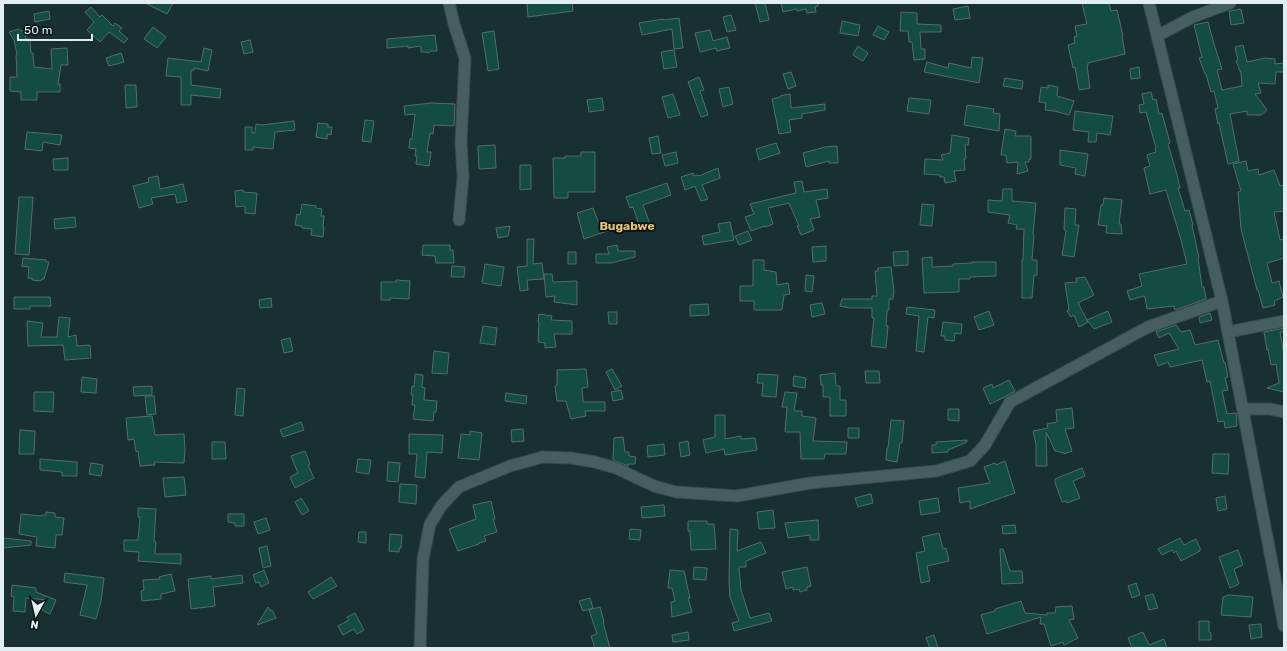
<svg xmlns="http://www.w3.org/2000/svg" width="1287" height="651" viewBox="0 0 1287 651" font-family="Rubik,sans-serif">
<rect width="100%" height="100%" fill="#183032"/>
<!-- building -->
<path fill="#134c41" stroke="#556d67" d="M145 3H173L167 14Z
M527 3H572L573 11 528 17Z
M755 3H765L769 20 760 22Z
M781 3H818V6L815 7 816 12 807 13 806 9 797 11 796 9 783 12Z
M1082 3H1109L1111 11 1117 10 1123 36H1122L1125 54 1088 63V65H1087L1090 88 1079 90 1075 67 1073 68 1068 45 1075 43 1074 37 1077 36 1075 26 1087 24Z
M968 6 970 18 955 20 953 9Z
M91 7 100 17 102 15 113 26 115 23 122 28 119 31 128 39 124 43 109 32 100 42 87 30 94 22 85 12Z
M1241 9 1244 23 1231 25 1229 11Z
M49 11 50 19 35 22 34 14Z
M901 12 917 13V24L941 25V32H920L921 49H925V59L914 60 912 42H909L908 31H900Z
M731 15 736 30 727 32 723 17Z
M679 18 683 48 674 49 672 29 642 35 639 23 663 19V20Z
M842 21 860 25 858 36 840 33Z
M1208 22 1214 44 1222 69 1217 70 1222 90 1242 86 1241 73 1236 61 1238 60 1235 47 1243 45 1247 62 1265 58 1275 59V64L1284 63V72H1276L1275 84 1258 83 1261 93 1255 94 1267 110 1261 115H1247V111L1230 114 1239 161 1228 164 1219 123 1218 124 1215 109 1218 108 1214 91 1211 92 1206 74H1205L1199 58 1202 57 1194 25Z
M878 26 889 32 884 40 873 35Z
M153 27 166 37 157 48 144 39Z
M18 29 25 32 26 39H30L31 53H33L34 67 52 69 51 49 67 48 68 65H61L58 84H60V92H37V100H21V92L10 91V77H17L16 55 17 54 14 40 9 32Z
M710 30 713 41 727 37 730 48 717 51 716 48 700 52 695 33Z
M494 31 499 69 488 71 482 33Z
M435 35 437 51H431L429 53 426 52H421V46L408 48V46L387 48V39Z
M250 40 253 52 244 54 241 42Z
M858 46 868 53 863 61 853 55Z
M204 48 212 50 208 71 194 68V70H191V85L221 89 220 98 191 95V105H181V77L166 76 168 58 201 62Z
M674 50 677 67 664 69 661 52Z
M121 53 124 62 109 66 106 58Z
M972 57 983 58 979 83 924 72 927 62 948 68 949 63 971 68Z
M1139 67 1140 78 1131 79 1130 69Z
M791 72 796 86 788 89 783 74Z
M699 77 704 90 700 91 708 115 701 117 688 82Z
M1005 78 1023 81 1022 89 1003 86Z
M125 85H136L137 107 126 108Z
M1048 85 1058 87 1057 96 1074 101 1069 115 1054 111 1045 110 1046 103 1039 102 1041 87 1048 88Z
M729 87 733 104 723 107 719 89Z
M1151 92 1153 100 1156 99 1159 114 1162 113 1170 143 1168 144 1177 175 1180 188H1178L1185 211 1189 210 1193 225H1192L1199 258H1198L1202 287H1204L1206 299 1175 310 1174 306 1147 309 1145 297H1144V296L1130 300 1127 291 1142 286 1139 274 1187 264 1181 240 1166 190 1150 194 1144 168 1150 166 1147 155 1156 152 1155 149 1156 148 1146 112 1140 113 1139 105 1144 104 1142 94Z
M673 94 680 115 668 118 662 97Z
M790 94 791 108 825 104V110L802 114V118L789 120 791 132 779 134 772 99 780 97V96Z
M602 98 604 110 589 112 587 100Z
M909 98 931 100 929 114 907 111Z
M432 103 455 104 454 126 434 125 433 134 430 133 427 152H431L429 166 416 164 417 156H415L416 149 409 148 410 139H412L415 114 405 115 404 106Z
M967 105 994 109 993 113 1000 114 999 131 964 125Z
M1075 111 1113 116 1110 135 1097 133 1096 142H1088L1089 132 1073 130Z
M365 120 374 121 371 142 362 141Z
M294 121 295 130 275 132 273 149 253 147V150H245V127H252V133H255L256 124 262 125Z
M318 123 328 124V127H332L331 135 327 134V139L316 137Z
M1005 129 1016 131 1015 136H1031V159H1029V162H1025L1028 171 1017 174 1018 162 1007 163 1006 155H1001Z
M27 132 62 135 60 145 43 142 42 151 25 149Z
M952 135 969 138 968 145H965L966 159H964L965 170 954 171 956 181 945 183 944 177H940V175L924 174 925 159 943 160 941 155 950 153Z
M658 136 661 153 652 154 649 138Z
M776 143 780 153 759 160 756 149Z
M495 145 496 168 479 169 478 146Z
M837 146 838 163H829V161L806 167 803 153 825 147Z
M1060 150 1088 154 1085 176 1075 174 1076 168 1060 165Z
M581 152H595V192H568V198H554L553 158H565V156H581Z
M676 152 678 163 665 166 662 155Z
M68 158V170H54L53 159Z
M1246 161 1248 171 1258 169 1259 175 1274 170 1280 186 1284 185V211L1274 212 1280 240 1284 239V258L1267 263 1272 283 1279 281 1283 297 1274 301 1275 305 1263 308 1258 290H1257L1241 229 1238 192 1241 191 1233 164Z
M520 165H531V189L520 190Z
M718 168 720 178 702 185 708 199 701 201 695 186 685 190 681 177 693 173 694 176 698 175 699 176Z
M158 176 160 189 183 184 187 201 177 203 175 194 151 198 153 204 139 208 133 186 149 182 148 178Z
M802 181 804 192 827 189 828 198 816 200 820 217 810 219 814 230 801 235 797 226H799L789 203 768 208 773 224 765 227V226L751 231 745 217 754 214 750 204 796 193 794 182Z
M667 183 671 195 643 205 650 224 640 227 633 207 630 208 626 197Z
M1003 189H1012V201L1036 203 1033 234H1034L1032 260H1037V275H1034L1032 298H1022V260H1023L1024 229H1016L1017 225 1008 223 1010 215 988 212V200L1002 201Z
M243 190V192L257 193 255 214 245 213V206L236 207 235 191Z
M19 197H33L29 255 15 254Z
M1104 198 1122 200 1119 224H1121L1122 234 1106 233 1107 226 1098 225 1101 205H1103Z
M302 204 316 206V208L322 209 321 216H324L323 227H324L323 237 311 235 312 229 302 228V226L295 225 297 214 300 215Z
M922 204 934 205 932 226 920 225Z
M593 208 600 226 615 224 616 228 584 239 577 213Z
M1065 208 1076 209 1075 225H1079L1074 257 1062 255 1066 231 1064 230Z
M75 217 76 227 55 229 54 219Z
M730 222 734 240 704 245 702 236 720 232 718 224Z
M510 226 508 236 498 238 496 228Z
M748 231 752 240 739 245 735 236Z
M527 239H534L533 264 542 263 544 279 527 280 528 290 520 291 517 267 527 266Z
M423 245H450V250H453L454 263H436L435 256 422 255Z
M617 245 618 251H635V257L611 263H596V254H609L607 247Z
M826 246V261L813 262 812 247Z
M908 251V265L894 266 893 252Z
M568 252H576V264H568Z
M932 257V267L953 266V264L972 263V262H996V276L970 277V279H959V292L924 293 922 258Z
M23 258 46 260V262H49L44 279H42L41 281 32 280V278H28L29 267 22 266Z
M753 260H764V270L776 272 777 285 788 283 790 294 784 295 782 310H754V301H740V286H753Z
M485 264 504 267 501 286 482 283Z
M452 266 465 267 464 277H451Z
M891 267 894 291 893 299H889V310H887L886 326H888L886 348 871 346 874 318H872V308H849L840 306 842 299H872V296H877L875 271H878V268Z
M544 274H552L553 282 577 281V305L554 302 555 296 546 297Z
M806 275 814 276 812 292 805 291Z
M1085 277 1094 295 1078 303 1088 322 1079 327 1074 315 1071 317 1067 311 1069 310 1065 283 1077 282 1076 278Z
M396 280 410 281 409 299 390 298V300H381V282H396Z
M14 297H50L51 306H30V309H14Z
M271 298 272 307 260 308 259 300Z
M822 303 825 314 812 317 810 305Z
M708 304 709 315 690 316V305Z
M907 307 935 310 934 318 928 317 924 352 916 351 919 316 906 314Z
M989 311 994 325 979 330 974 317Z
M1108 311 1112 322 1094 329 1087 320Z
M608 312H617V324H609Z
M1210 313 1212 320 1200 323 1199 317Z
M539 314 552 316 551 320 572 321V334H554L556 347 545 348V343L538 342 539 322H538Z
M59 317 70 318 68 337 76 335 77 346 90 345 91 358 65 360 63 345 28 346 27 321 43 323 41 337H57Z
M943 322 962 324 961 334 955 333 954 341 945 340V336H941Z
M1176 325 1181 332 1190 330 1195 345 1218 340 1224 363 1225 362 1228 377 1225 378 1228 390 1222 391 1227 414 1236 413 1237 426 1225 428 1224 421 1218 422 1210 381 1207 382 1202 360 1170 367 1168 362 1158 366 1154 355 1179 349 1169 333 1159 338 1156 332Z
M483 326 497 328 495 345 480 343Z
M1284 328V332H1280L1284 355V392L1267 388 1279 383 1276 364 1271 365 1268 349 1267 350 1264 332Z
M290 338 293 351 284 353 281 340Z
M434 351 449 353 447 374 432 373Z
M586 369 588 387 582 388 583 402H605V411H585L586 416 571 419 566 401H557L555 386 557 385V370Z
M612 369 622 386 615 390 606 372Z
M865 371H879L880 383H866Z
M835 373 836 386H840V400H846V416H830V397H823V385H821L820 375Z
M415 374 423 375 422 387 425 388 424 400 437 401 436 412H434L433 421 413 419 415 405H412L413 395H411L412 386 414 387Z
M758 374 778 375 776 397 762 396 763 383H757Z
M794 376 806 378 805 388 793 386Z
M82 377 97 379 96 393 81 392Z
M1009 380 1015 391 1005 397 990 404 983 388 992 384 993 388Z
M152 386V395L134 396 133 387Z
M237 388 245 389 243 416 235 415Z
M621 390 623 399 613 401 611 392Z
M34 392H54L53 412 34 411Z
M785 392 797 393 794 411H802V416L816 418 813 441 847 442 846 454H825L824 459H801L800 432H785L787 407H782Z
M506 393 527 396 526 404 505 401Z
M145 396H154L156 414 147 415Z
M1072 408 1074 428 1065 429 1072 451 1064 454V453L1055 451 1046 432 1047 466H1036V444L1033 431 1048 428 1047 424 1057 422 1056 410Z
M948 409H959V421L948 420Z
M715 415H725V439L741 436V439L755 438 757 450 725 455 724 449 706 453 703 440 715 437Z
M152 416 155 435 184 434 185 450 184 463 154 462 155 465 140 466 138 451 136 452 134 439 128 440 126 418Z
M891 420 904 421 902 443H900L897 462 886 460 887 448H888Z
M301 422 304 430 283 437 280 430Z
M848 428H859V438H848Z
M523 429 524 441 512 442 511 430Z
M20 430 35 431 34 454H19Z
M470 431 482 433 479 460 458 458 461 434 470 435Z
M409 434 443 435 442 453 427 452 425 478 415 477 417 454H409Z
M623 437 625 452H629V456L636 457 635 464H628V466L613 460 614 438Z
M967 440V442L948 450V452L932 453V445H936V442Z
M688 441 690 455 681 457 679 443Z
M212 442H225L226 459H212Z
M664 444 665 455 648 457 647 446Z
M305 451 310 464 308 465 314 478 295 488 290 477 298 473 291 456Z
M1213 454H1229L1228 474 1212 473Z
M40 459 77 462V476H62V472L40 470Z
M358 459 371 460 369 474 356 472Z
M1005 461 1015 493 970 509V501L960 503 958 488 990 483 984 467 995 463 996 465Z
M388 462 400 463 398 482 387 481Z
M91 463 103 465 101 476 89 474Z
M1082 468 1085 476 1073 481 1080 498 1067 503 1066 501 1062 502 1055 482V479Z
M184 477 186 495 165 497 163 478Z
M400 484 417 485 416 504 399 502Z
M871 494 873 503 858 507 855 498Z
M1225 496 1227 509 1218 511 1216 498Z
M301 498 309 511 302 515 295 502Z
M938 498 940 512 921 515 919 501Z
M491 501 495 519H493L497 532 484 536 486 541 479 543V544L458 551 449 529 476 519 473 505Z
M664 505 665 516 642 518 641 507Z
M138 508 156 509 154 541 156 542 155 554H181V564L138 561 139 552 124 551V540H138L140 517H138Z
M773 510 775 528 759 529 757 512Z
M46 512 55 513V517L64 518 62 535H56L55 548 36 546 37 537 19 534 21 514 41 516 42 515H46Z
M228 514H244V526H235V523L228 522Z
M266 518 270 530 258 534 254 522Z
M818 520 819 540H810V535L788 538 785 523Z
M688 521H707V524H714L716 549 691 550 690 531H688Z
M1015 525 1016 533 1003 534 1002 526Z
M630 529 641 530 640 540 629 539Z
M730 529 738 530 737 551 761 542 766 553 746 561V567H739L741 590 750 618 769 613 772 621 734 631 732 623 739 621 730 597 729 581Z
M359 532H366V543L358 542Z
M939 533 943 549 946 548 949 561 927 566 930 581 921 583 916 553 925 551 922 537Z
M390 534 402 535 401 548H399V552L389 551Z
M3 538 31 541V545L3 548Z
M1180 538 1184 545 1196 539 1200 548V551L1181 561 1176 551 1174 553 1172 550 1162 555 1158 549Z
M267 546 271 566 263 568 259 548Z
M1000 549H1003L1010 571H1022L1023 583 1002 584Z
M1238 550 1243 565 1234 569 1239 584 1230 588 1219 557Z
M694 567 707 568 706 580 693 579Z
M807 567 811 586 807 587V590L800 592 799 589 793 590V587L786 589 782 572Z
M264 570 269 583 261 587 259 582 256 583 253 575Z
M670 570 684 571 690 598H688L692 612 672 617 671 602 675 601 672 588H668Z
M65 573 104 578 101 601 96 619 80 615 87 585 64 582Z
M171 574 175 591 161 594V599L142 601 141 591 144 590 143 580 160 579 159 577Z
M242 575 243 583 213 587 215 606 191 609 188 579 211 576V579Z
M331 577 337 586 313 599 308 592Z
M1136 583 1140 595 1132 598 1128 586Z
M12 585 36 588V592L56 600 50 614 42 610 46 600 26 598 25 612 13 611 14 597 11 596Z
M1153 594 1158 608 1149 610 1145 596Z
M1229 595 1253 597 1251 617 1221 615 1223 597Z
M590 598 593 608 583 611 579 601Z
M1021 601 1025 613 1047 615V613H1055L1056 607 1072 606 1074 619 1069 620 1078 638 1064 645 1063 642 1051 646 1044 624H1040L1041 617 987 634 981 615 995 611V609Z
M268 607 271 611 272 610 276 618 257 625Z
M600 607 604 622H603L610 648H595L591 636 597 634 589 610Z
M355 613 364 630 357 634 354 629 343 635 338 626 349 620 347 617Z
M1199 621H1209V632L1211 633V640H1199Z
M1261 624 1262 637 1251 639 1249 625Z
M688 632 689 640 673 642 672 635Z
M1143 632 1149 645 1164 639 1167 648H1132L1128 638Z
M934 635 938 648H930L926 638Z"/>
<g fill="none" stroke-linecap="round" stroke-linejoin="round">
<!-- minor casing -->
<g stroke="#374b4c" stroke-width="13">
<path id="minor" d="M449 3 454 24 465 58 461 142 463 177 459 220
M1149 3 1222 301 1284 626
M1157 36 1193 17 1230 3
M1228 332 1284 321
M1243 409H1270L1284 412
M420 648 423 559 430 524 442 505 459 487 510 466 543 457 571 458 595 462 616 468 654 486 676 492 737 496 810 483 936 471 970 461 985 445 1010 402 1148 327 1222 301"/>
</g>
<!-- minor -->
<use href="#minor" stroke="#455e60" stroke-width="11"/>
</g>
<g text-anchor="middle" stroke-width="4" stroke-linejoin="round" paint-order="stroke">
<!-- quarter labels -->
<g font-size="12" font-weight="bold" fill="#e5c078" stroke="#0c1617">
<text x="627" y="230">Bugabwe</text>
</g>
</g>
<!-- border -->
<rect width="1287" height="651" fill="none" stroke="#e0eeef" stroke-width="8"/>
<!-- north arrow -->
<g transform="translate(36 615) rotate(188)" stroke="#0c1617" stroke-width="3" paint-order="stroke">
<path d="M0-3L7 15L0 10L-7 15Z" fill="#e0eeef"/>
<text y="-6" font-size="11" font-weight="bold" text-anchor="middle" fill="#e0eeef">N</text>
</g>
<!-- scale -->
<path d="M18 34v6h74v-6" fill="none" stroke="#e0eeef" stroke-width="2"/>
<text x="24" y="34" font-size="12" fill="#e0eeef" stroke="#0c1617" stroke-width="3" paint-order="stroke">50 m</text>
</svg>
